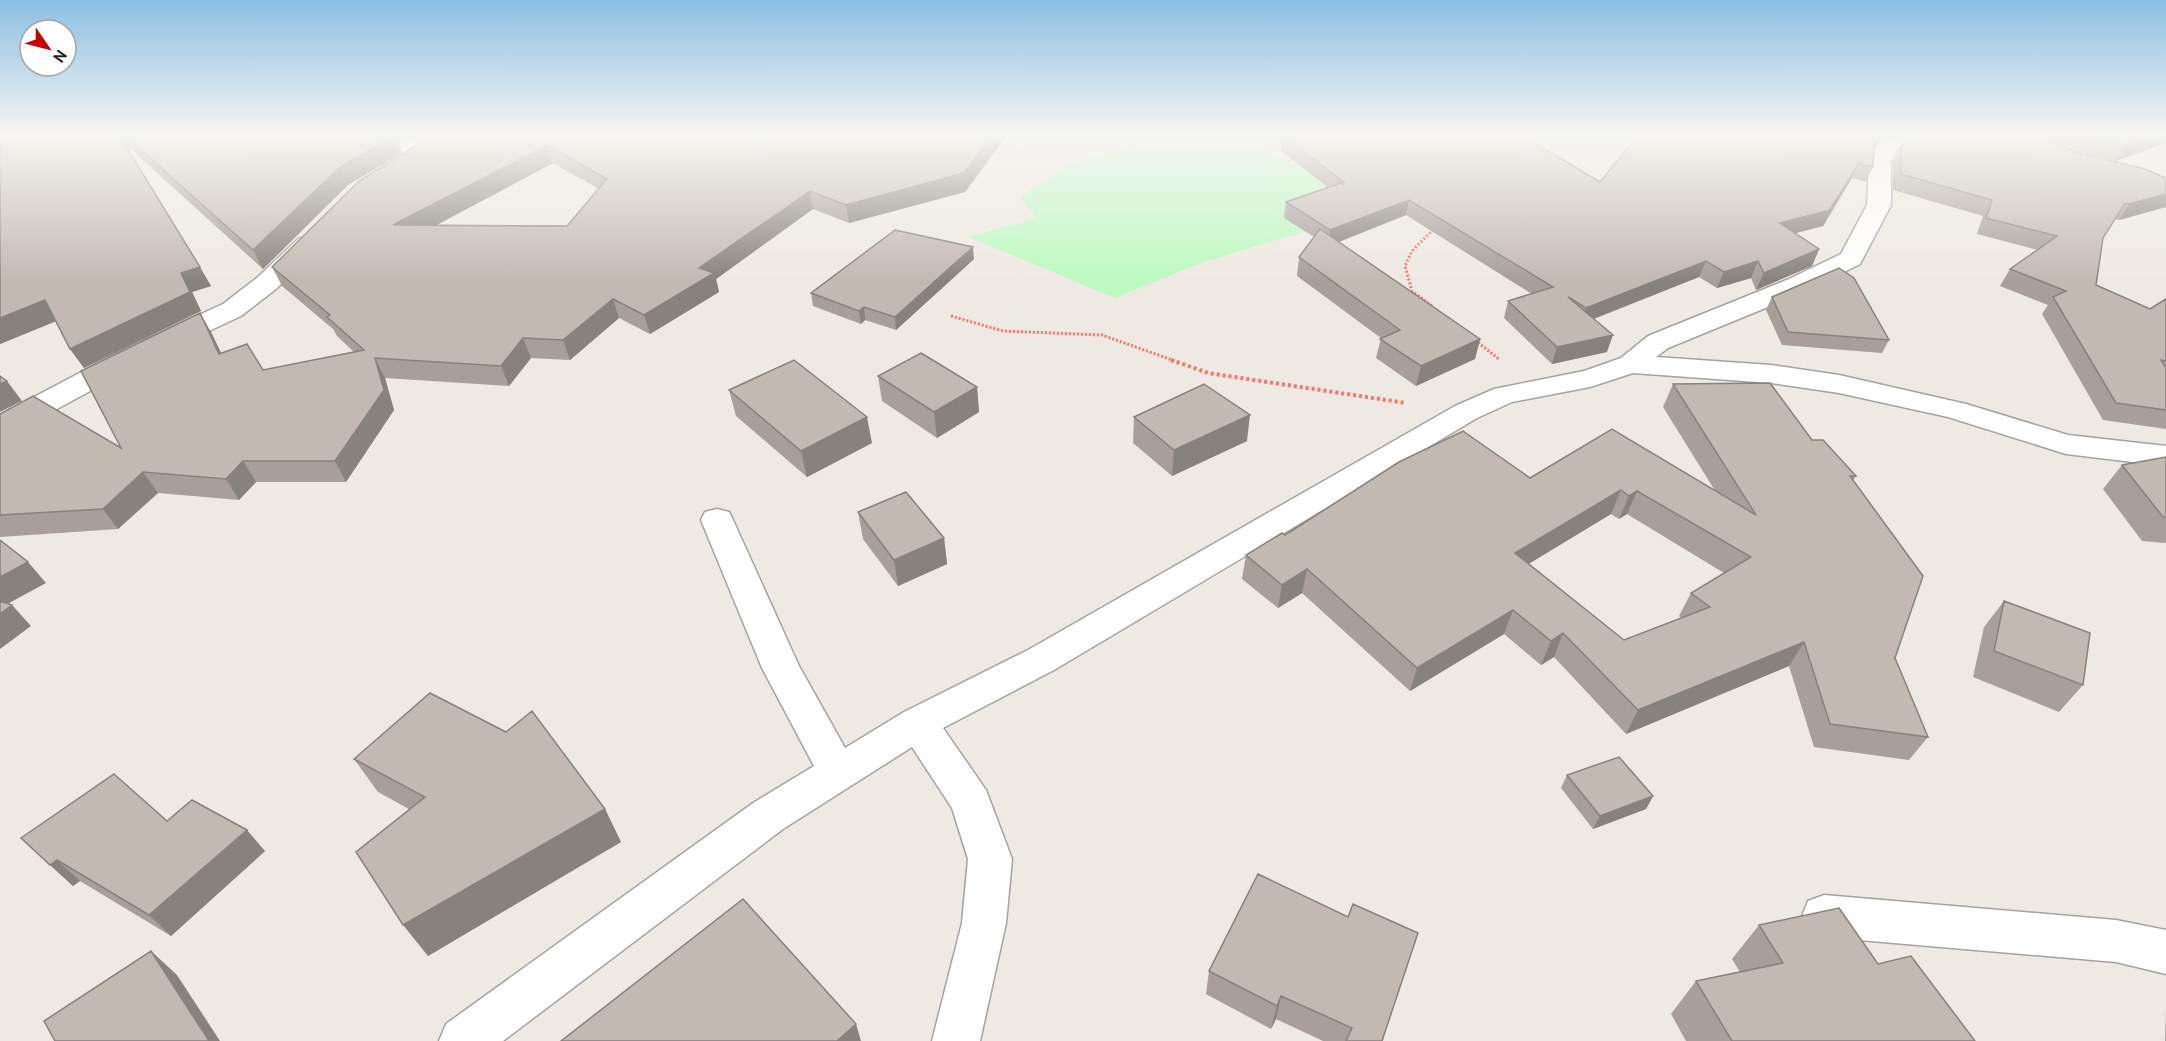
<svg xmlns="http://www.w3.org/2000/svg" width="2166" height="1041" viewBox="0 0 2166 1041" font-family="'PT Sans',sans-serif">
<rect width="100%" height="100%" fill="#eee9e2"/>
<!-- park -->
<path fill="#bdf9c1" d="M1158 135H1234L1383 208 1203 262 1115 298 969 237 1036 218 1020 197 1073 162 1148 144Z
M1245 135H1345L1320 169Z"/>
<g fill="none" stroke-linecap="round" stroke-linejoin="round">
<!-- minor casing -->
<g stroke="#a3a3a3" stroke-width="3">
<path id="minor" d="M399 135H421L424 158 391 182H375L372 177 402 155Z
M1886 135H1910L1897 150 1891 162V205L1860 264 1807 291 1668 348 1656 357 1771 365 1839 375 1966 404 2068 435 2166 446V466L2066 454 1948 417 1839 393 1771 383 1633 373 1590 387 1512 402 1477 418 1054 670 943 728 986 790 1012 859 1006 923 980 1041H932L962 923 968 859 952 808 912 747 783 829 503 1041H439L446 1024 753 803 814 766 762 668 701 520 705 512 717 509 729 512 733 520 799 666 845 748 904 712 1028 650 1455 406 1494 389 1584 371 1621 358 1648 336 1789 279 1841 254 1867 205 1869 162 1876 147Z
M307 237 316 239 319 244 316 249 276 289 241 316 149 359 11 434 0 436V415L129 347 223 304 258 277 298 239Z
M1824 895 2116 920 2166 930V974L2116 962 1824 937 1808 931 1802 916 1808 901Z"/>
</g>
<!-- path-far1 -->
<path stroke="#f97567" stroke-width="3" stroke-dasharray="2 2" stroke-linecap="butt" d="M1432 306 1412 291 1405 266 1412 251 1434 229
M951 316 1003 331 1102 335 1175 361
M1475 340 1500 360"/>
<!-- path -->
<path stroke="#f97567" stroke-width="4" stroke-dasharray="3 3" stroke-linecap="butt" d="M1171 360 1208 373 1406 403"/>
<!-- minor -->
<use href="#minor" fill="#fff" fill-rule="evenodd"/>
</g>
<!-- wall -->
<path fill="#a79f98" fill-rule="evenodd" d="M0 135H397L400 154 348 185 263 269 125 144 211 286 192 292 201 311 84 368 70 349 56 321 0 344Z
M418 135H1007L965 192 849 223 813 209 716 279 719 292 650 334 619 318 570 360 531 358 509 386 385 378 394 410 346 482H256L239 500 158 493 118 529 0 537V414L121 448 211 332 221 353 263 370 354 352 337 336 333 329 282 286 272 267 416 146 419 140ZM553 163 599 189 567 226 436 225Z
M2040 135H2166L2116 161 2091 155Z
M1283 136 1600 182 1874 150 1873 167 1866 182 1852 178 1823 226 1795 233 1819 249 1812 266 1756 290 1751 278 1717 288 1699 277 1594 319 1607 352 1552 364 1504 318 1508 301 1532 294 1406 215 1339 242 1480 339 1475 359 1416 386 1376 358 1381 338 1297 276 1299 257 1314 237 1284 218 1286 202 1329 188 1281 151Z
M1901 147 2083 154 2166 178V207L2119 220 2115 219 2103 238 2096 285 2150 309 2166 299V429L2103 420 2042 314 2048 305 2000 286 2010 269 2038 250 1977 234 1983 216 1893 190V163Z
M974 259 896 330 865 320 861 324 813 306 811 293Z
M1772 297 1889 340 1882 353 1782 345 1766 310Z
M878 376 977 387 979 412 937 438 882 401Z
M1673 384 1812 440 1856 476 1853 481 1895 658 1928 737 1909 760 1814 747 1789 666 1626 734 1554 657 1541 665 1504 634 1410 691 1302 593 1278 608 1242 579 1246 555 1285 535 1530 478 1714 489 1663 407ZM1611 514 1619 519 1627 514 1724 573 1691 593 1679 616 1681 618 1624 640 1528 564Z
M729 390 872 443 807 477 736 416Z
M1134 417 1247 441 1172 476 1133 443Z
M2166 457V543L2142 541 2103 489 2122 465Z
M858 512 944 538 947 564 898 586 863 539Z
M2004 601 2083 685 2059 712 1973 677 1984 627Z
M354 759 605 809 621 842 428 956 409 809 378 792Z
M1567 775 1653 796 1646 809 1593 829 1561 788Z
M167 821 265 851 171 936 80 881 73 886 21 838Z
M1258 874 1382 1041H1323L1276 1019 1271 1029 1206 994 1209 971Z
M1759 925 1878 964 1975 1041H1686L1671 1014 1696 981 1740 972 1732 959Z
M2166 1009V1041H2165Z"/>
<!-- shaded-wall -->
<path fill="#88827c" d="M392 135H397L400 154 348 185 263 269 253 250 340 167Z
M993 135H1007L965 192 849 223 846 205Z
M1881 135H1883L1867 161 1874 146Z
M2155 135H2166V143L2116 161 2126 146Z
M547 145 553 163 401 244 393 225Z
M1859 163 1852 178 1823 226 1773 239 1780 223Z
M810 191 813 209 716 279 719 292 650 334 644 315 699 268Z
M2166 194V207L2119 220 2129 204Z
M1409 200 1406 215 1328 246 1330 230Z
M973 247 974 259 896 330 895 317Z
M1819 249 1812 266 1756 290 1764 273Z
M1706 261 1699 277 1580 324 1586 308Z
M1758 261 1751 278 1717 288 1724 272Z
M200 267 211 286 192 292 201 311 84 368 70 349 181 273Z
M613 299 619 318 570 360 563 340Z
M45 300 59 320 0 344V318Z
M864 307 865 320 861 324 859 311Z
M200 313 211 332 231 374 219 354Z
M1613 335 1607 352 1552 364 1557 347Z
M523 338 531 358 509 386 501 366Z
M1480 339 1475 359 1416 386 1421 366Z
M375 358 385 378 394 410 346 482 335 461Z
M7 381 22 401 0 412V384Z
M977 387 979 412 937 438 934 412Z
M1250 415 1247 441 1172 476 1174 450Z
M867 417 872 443 807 477 801 451Z
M243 461 256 482 239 500 226 479Z
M143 472 158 493 118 529 103 509Z
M1621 490 1611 514 1507 577 1515 553Z
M1637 491 1627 514 1619 519 1629 496Z
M944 538 947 564 898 586 894 560Z
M28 562 46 583 0 608V577Z
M1307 569 1302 593 1278 608 1282 585Z
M12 605 31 626 0 649V614Z
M1513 610 1504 634 1410 691 1417 668Z
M1563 633 1554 657 1541 665 1551 641Z
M1804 642 1789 666 1626 734 1638 710Z
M1653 796 1646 809 1593 829 1600 816Z
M605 809 621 842 428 956 403 925Z
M247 830 265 851 171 936 149 915Z
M57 860 80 881 73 886 50 865Z
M151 951 177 975 220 1041H209Z
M1281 996 1276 1019 1271 1029 1277 1006Z
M856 1024 861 1041H837Z"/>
<!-- building -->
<path fill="#c2b9b1" stroke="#88827c" stroke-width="1.5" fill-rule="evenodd" d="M0 135H119L200 267 181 273 190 292 70 349 45 300 0 318Z
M124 135H392V136L340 167 253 250Z
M418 135H993L964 173 846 205 810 191 699 268 714 273 644 315 613 299 563 340 523 338 501 366 375 358 384 390 335 461H243L226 479 143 472 103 509 0 515V414L33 396 121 448 81 371 200 313 219 354 247 344 263 370 364 350 327 317 330 315 272 267 359 181 416 146 419 140ZM547 145 607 179 567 226 393 225Z
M1286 135H1522L1600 182 1638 135H1881L1874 146 1873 167 1859 163 1830 210 1780 223 1819 249 1764 273 1758 261 1724 272 1706 261 1586 308 1568 297 1613 335 1557 347 1508 301 1553 287 1409 200 1330 230 1286 202 1344 182 1283 136Z
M1909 135H2035L2083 154 2145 169 2166 178V194L2129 204 2125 203 2103 238 2096 285 2150 309 2166 299V361L2161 360 2166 368V410L2116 403 2053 297 2066 291 2010 269 2057 236 1986 218 1992 200 1901 174V147Z
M2089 135H2155L2126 146 2100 139Z
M1320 229 1480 339 1421 366 1380 339 1400 330 1299 257Z
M895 230 973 247 895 317 864 307 859 311 811 293Z
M1839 268 1854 278 1889 340 1788 332 1772 297Z
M921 353 977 387 934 412 878 376Z
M794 360 867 417 801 451 729 390Z
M0 376 7 381 0 384Z
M1770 383 1812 440H1823L1856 476H1850L1923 576 1895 658 1928 737 1830 724 1804 642 1638 710 1563 633 1551 641 1513 610 1417 668 1307 569 1282 585 1246 555 1282 533 1285 535 1399 462 1463 431 1530 478 1612 429 1756 515 1673 384ZM1621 490 1629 496 1637 491 1751 557 1691 593 1710 607 1624 640 1515 553Z
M1204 384 1250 415 1174 450 1134 417Z
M2166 457V517H2163L2122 465Z
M906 492 944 538 894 560 858 512Z
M0 540 28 562 0 577Z
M0 601 12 605 0 614Z
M2004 601 2090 633 2083 685 1994 651Z
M430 693 506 732 532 711 605 809 403 925 356 852 425 797 354 759Z
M1619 757 1653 796 1600 816 1567 775Z
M114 774 167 821 192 800 247 830 149 915 57 860 50 865 21 838Z
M1258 874 1348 917 1353 904 1418 933 1382 1041H1346L1352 1028 1281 996 1277 1006 1209 971Z
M743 899 856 1024 837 1041H561Z
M1839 908 1878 964 1911 956 1975 1041H1732L1696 981 1783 963 1759 925Z
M151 951 209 1041H55L44 1021Z"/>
<!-- sky -->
<linearGradient id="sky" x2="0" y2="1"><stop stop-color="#8bbfe3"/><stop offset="0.48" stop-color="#f7f5f2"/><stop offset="1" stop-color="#f7f5f2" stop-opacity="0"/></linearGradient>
<rect width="2166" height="281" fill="url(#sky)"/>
<!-- north arrow -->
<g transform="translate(48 48) rotate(125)"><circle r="28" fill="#ffffff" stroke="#a4a4a4" stroke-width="1.5"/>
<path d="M0-4.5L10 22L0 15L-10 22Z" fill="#c70102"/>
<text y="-9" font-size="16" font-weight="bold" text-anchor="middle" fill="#1c1c1c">N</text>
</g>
</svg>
